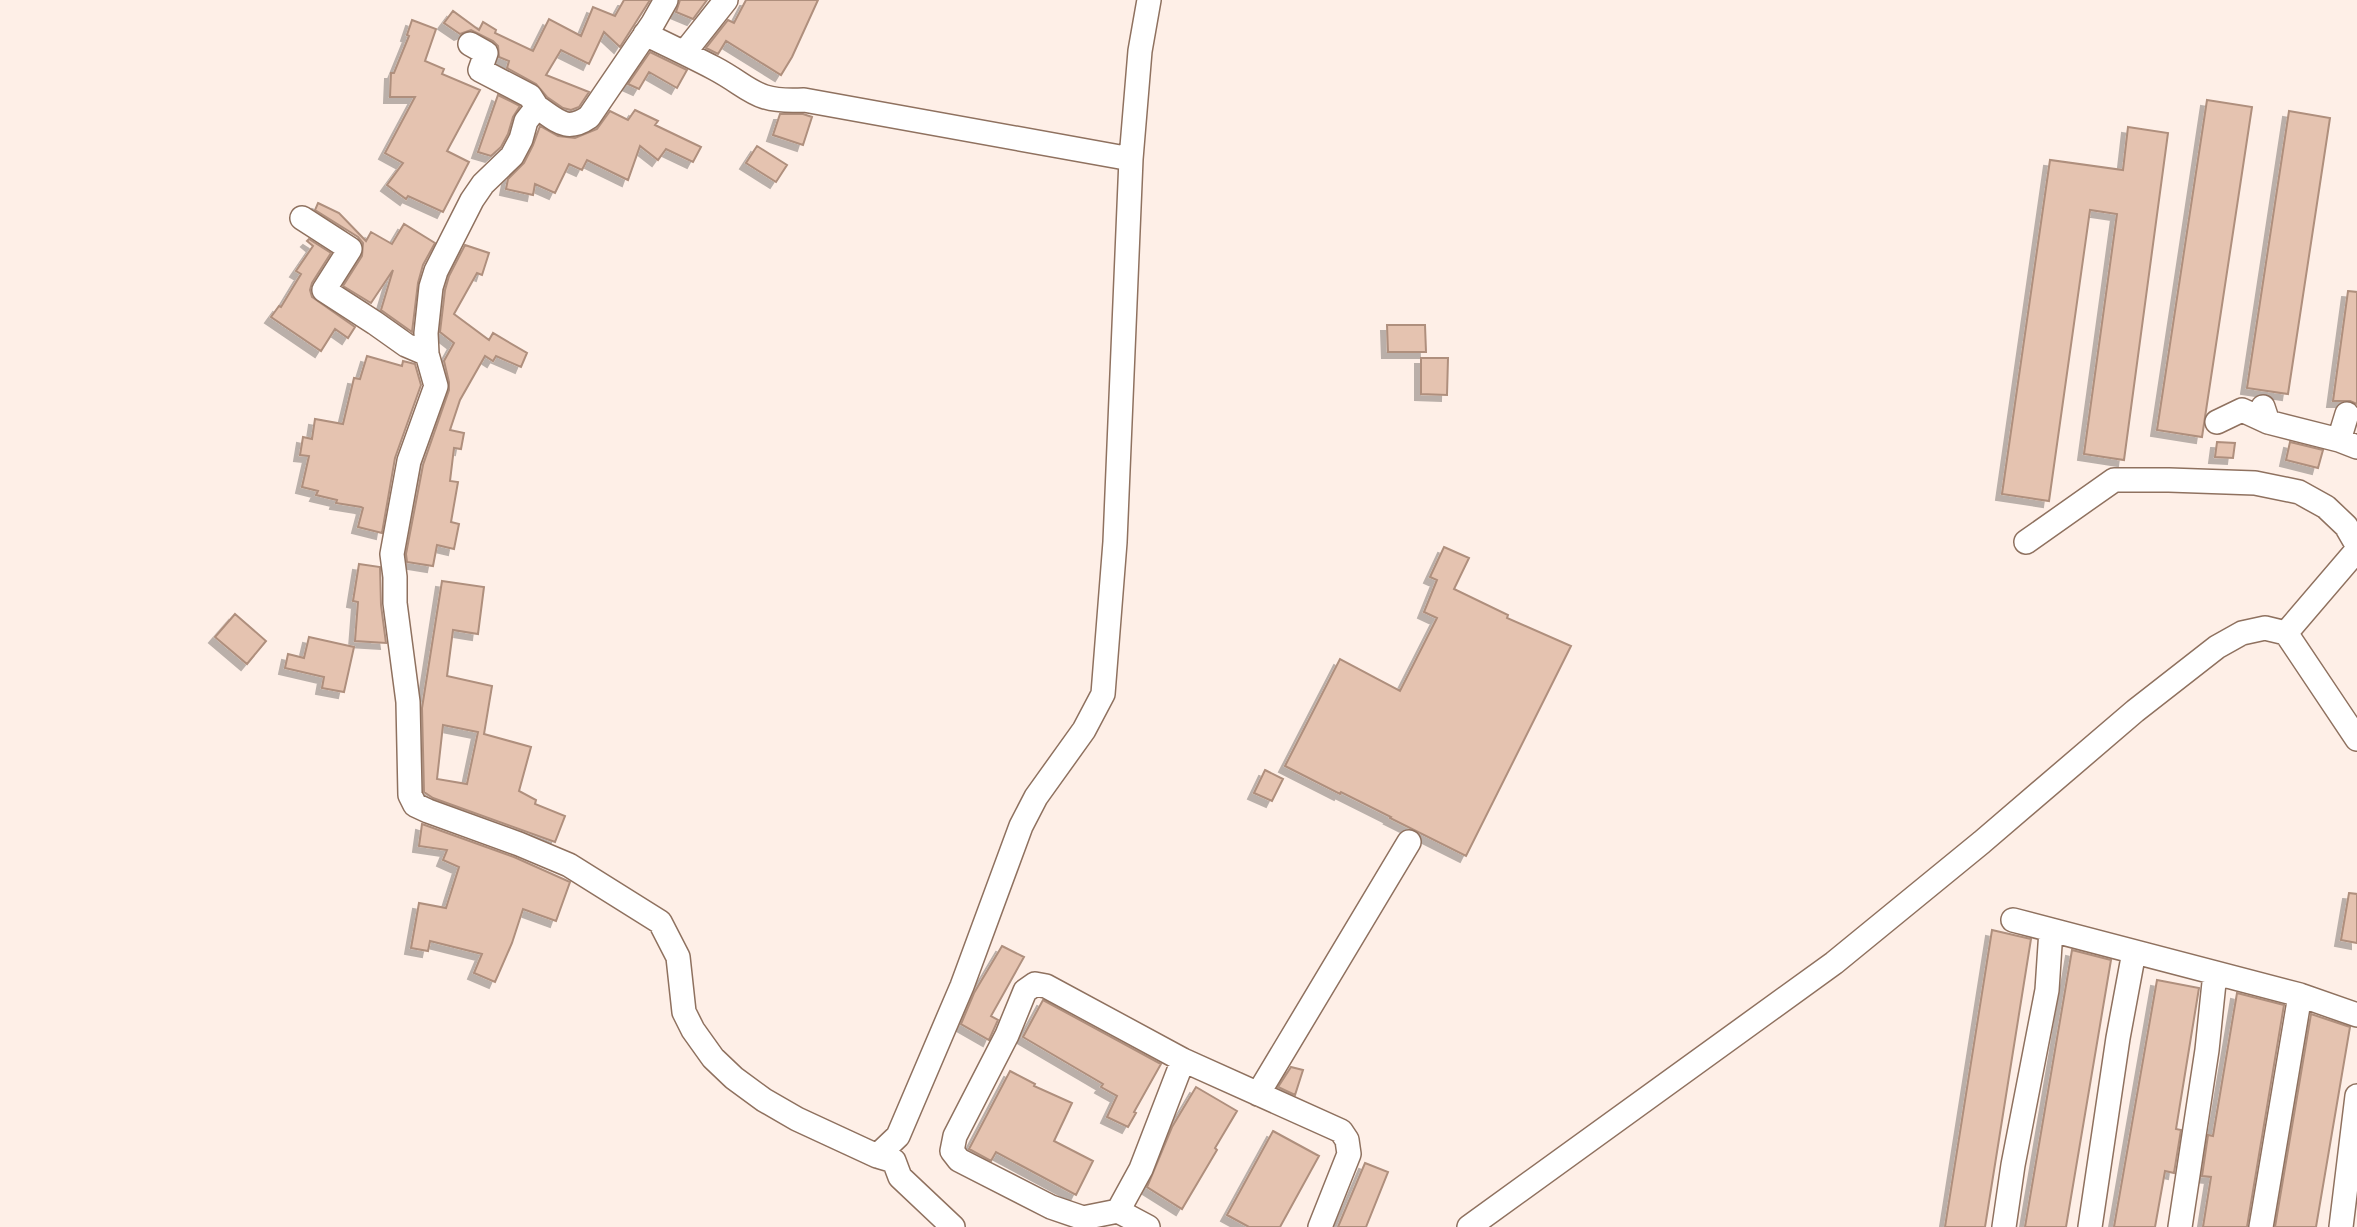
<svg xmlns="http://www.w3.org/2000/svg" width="2357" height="1227" viewBox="0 0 2357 1227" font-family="Ubuntu,sans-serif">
<defs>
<filter id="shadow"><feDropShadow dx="-6" dy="6" stdDeviation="0" flood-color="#0004"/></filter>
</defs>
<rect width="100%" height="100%" fill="#feefe7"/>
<!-- building -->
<path fill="#e5c3b0" stroke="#af8f7d" stroke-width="2" fill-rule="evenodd" filter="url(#shadow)" d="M624 0H650L620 47 604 32 589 64 561 50 546 75 589 92 579 107 571 110 563 108 547 97 536 84 507 68 509 61 499 57 498 46 493 41 471 30 460 34 444 23 453 11 479 30 483 22 496 30 495 33 533 51 549 19 581 36 593 7 615 16Z
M680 0H707L693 19 676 12Z
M746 0H818L792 57 781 75 726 41 718 54 706 48 728 20 734 23Z
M412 20 436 29 425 61 444 69 442 74 480 90 447 151 469 162 443 212 408 196 406 199 387 185 403 163 385 153 415 97H390L391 73H394L409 36 407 35Z
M650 52 687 70 677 88 649 72 639 89 628 84Z
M498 95 520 106 513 117 508 134 501 147 491 156 478 152Z
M2207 100 2252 107 2202 437 2157 430Z
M635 110 658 121 655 125 701 147 693 162 666 149 658 160 640 146 628 180 587 160 582 170 569 164 555 193 535 184 533 195 506 189 508 179 524 163 533 145 540 126 558 136 575 138 597 129 610 111 628 120Z
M2289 111 2330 118 2288 394 2247 388Z
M780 114H803L812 117 803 145 773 135Z
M2128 127 2168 133 2124 460 2084 454 2117 214 2090 210 2049 501 2002 494 2050 160 2123 170Z
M757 146 787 165 776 182 746 163Z
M318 203 339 213 366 241 371 232 392 244 404 224 435 243 423 265 418 283 412 332 381 310 393 270 371 303 343 286 362 256 363 243 358 237 315 210Z
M309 239 331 253 312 283 310 290 312 297 355 327 348 338 335 329 321 351 271 317 279 306 281 307 301 274 296 271 313 246 307 241Z
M465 245 489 253 482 275 477 273 454 314 489 340 493 333 527 353 521 367 496 356 493 361 485 356 460 400 450 430 464 433 461 449 454 448 450 481 458 482 451 522 459 524 454 549 437 545 433 566 407 562 406 554 423 465 449 390V382L444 361 454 343 440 332 445 290 449 276Z
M2348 291 2357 292V404L2350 401H2333Z
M1387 325H1425L1426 352H1388Z
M367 356 402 366 403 361 415 364 421 385 395 458 382 533 358 527 363 508 361 507 336 503 337 500 316 495 318 491 302 487 309 456 300 455 303 437 312 439 315 419 343 424 354 378 360 379Z
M1421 358H1448L1447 395 1421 394Z
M2217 442 2235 443 2233 458 2215 457Z
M2290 442 2323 450 2318 468 2286 460Z
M1444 547 1469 558 1454 589 1508 615 1507 618 1571 646 1466 856 1390 818 1391 817 1341 792 1340 794 1285 766 1340 659 1400 691 1437 618 1424 612 1437 580 1430 577Z
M359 564 380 567 381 605 386 643 355 641 358 602 353 601Z
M442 581 484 587 478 634 453 630 447 676 492 686 484 734 531 747 519 791 536 800 535 804 565 816 555 842 433 798 424 792 422 708ZM443 725 478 732 467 784 437 779Z
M235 614 266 641 247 664 215 637Z
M309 637 354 647 344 692 322 688 324 677 285 668 288 654 304 658Z
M1265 770 1283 779 1272 801 1254 793Z
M422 824 514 857 570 882 556 921 523 909 512 943 495 982 474 973 482 954 430 941 428 951 411 948 419 903 446 908 459 867 443 860 447 850 419 846Z
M2349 893 2357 894V943L2341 940Z
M1992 930 2031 939 1985 1227H1945Z
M1002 946 1024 957 991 1016 998 1020 989 1040 961 1024 974 993Z
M2072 950 2111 960 2066 1227H2025Z
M2157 980 2199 988 2176 1129 2181 1130 2174 1173 2165 1171 2155 1227H2114Z
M2237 993 2284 1005 2247 1227H2203L2211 1177 2202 1176 2208 1135 2213 1136Z
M1043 1000 1161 1064 1134 1112 1136 1113 1128 1127 1107 1117 1117 1096 1101 1087 1103 1084 1023 1037Z
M2311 1014 2350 1027 2316 1227H2275Z
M1291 1067 1303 1070 1295 1095 1278 1087Z
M1010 1071 1035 1084 1034 1086 1072 1103 1054 1141 1093 1161 1076 1195 996 1152 991 1161 969 1149Z
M1196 1087 1237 1111 1215 1148 1217 1150 1182 1209 1147 1187 1172 1127Z
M1273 1131 1319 1156 1280 1227H1249L1227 1215Z
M1365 1163 1388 1172 1366 1227H1338Z"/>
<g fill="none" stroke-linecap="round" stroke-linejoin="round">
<!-- minor casing -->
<g stroke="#8f715f" stroke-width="26">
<path id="minor" d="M666 0 653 23 589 117C566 133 557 120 537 107L526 121 521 139 512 156 483 184 472 200 436 271 431 287 426 333 427 354 436 386 409 461 392 554 395 577V603L408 702 410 795 415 805 428 811 519 844 569 865 660 922 678 957 684 1012 693 1030 713 1058 734 1078 764 1100 797 1119 877 1156
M645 34C668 45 691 56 714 68 752 88 754 103 804 100L1131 159
M470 44 486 53 480 70 530 96 537 107
M684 53 726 0
M302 218 350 249 324 290 375 323 406 345 427 354
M2263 407 2268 422 2339 440
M2347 414 2339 440 2357 447
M2217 422 2242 410 2268 422
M2026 542 2114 480H2169L2255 483 2299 492 2326 507 2346 526 2357 545
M2286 633 2357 739
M2013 920 2300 995 2357 1015
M1258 1094 1409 842
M1118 1211 1141 1169 1183 1060
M953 1227 900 1177 894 1161 877 1156 898 1136 962 986 1021 826 1036 797 1084 730 1103 694 1115 542 1131 159 1140 51 1149 0
M1148 1227 1118 1211 1083 1218 1051 1207 959 1160 952 1151 955 1136 1007 1035 1025 991 1035 984 1046 986 1183 1060 1341 1131 1347 1140 1349 1154 1320 1227
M1469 1227 1834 963 1982 842 2135 711 2217 647 2242 633 2265 628 2286 633 2357 550
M2004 1227 2013 1165 2047 990 2051 930
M2090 1227 2118 1038 2134 952
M2180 1227 2207 1050 2215 973
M2261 1227 2300 995
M2341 1227 2357 1096"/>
</g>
<!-- minor -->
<use href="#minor" stroke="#fff" stroke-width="23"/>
</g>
</svg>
